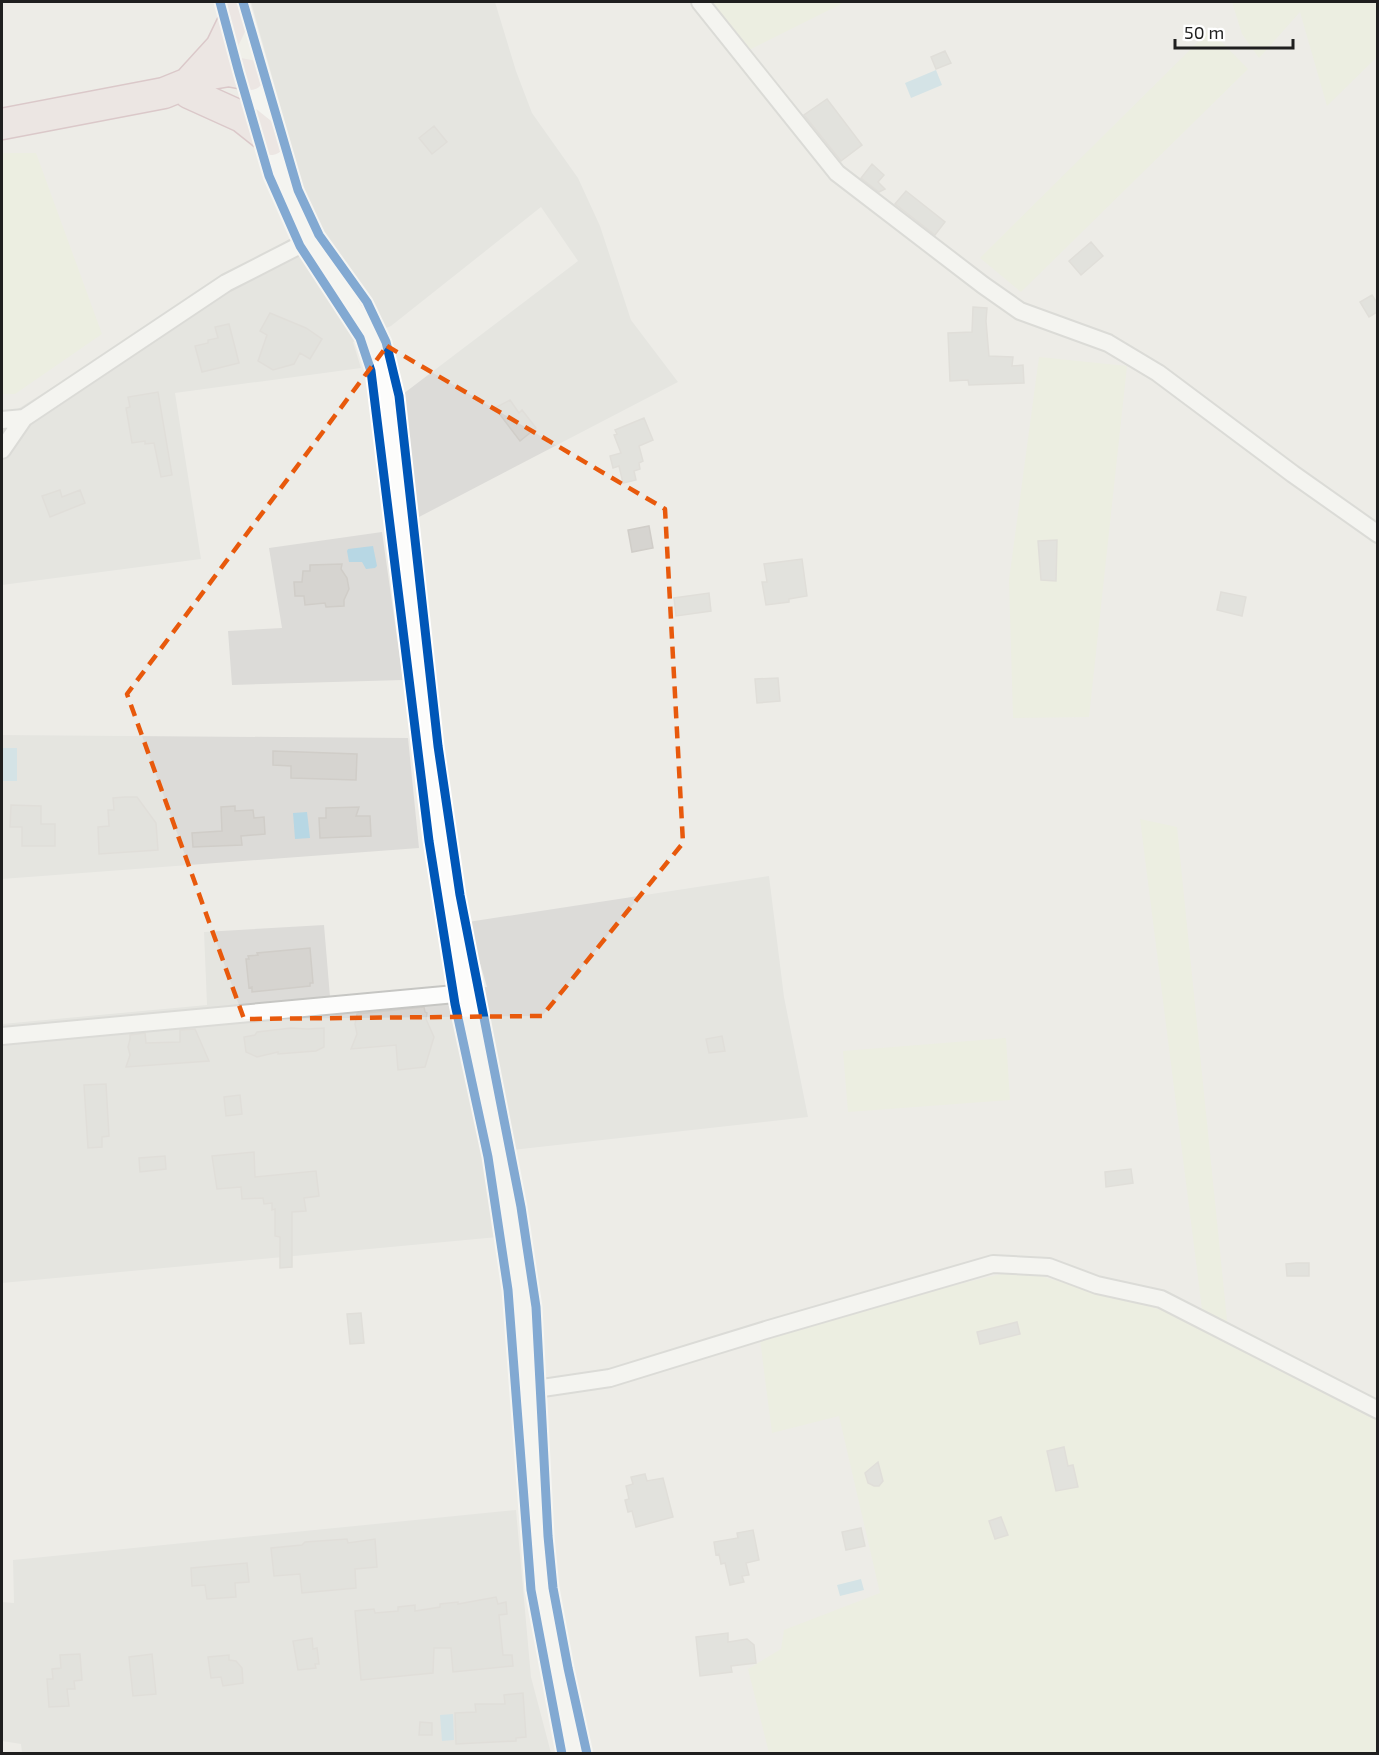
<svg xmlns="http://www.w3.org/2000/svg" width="1379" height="1755" viewBox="0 0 1379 1755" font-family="'Exo 2',sans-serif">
<rect width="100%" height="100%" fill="#edece7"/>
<!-- residential -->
<path fill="#dcdbd8" d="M251 2H495L516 71 532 113 578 178 600 226 631 320 678 382 419 517 403 394 578 261 541 207 391 326 353 342 361 368 175 393 201 559 2 585V419L318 221 302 183Z
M382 532 403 680 232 685 228 631 282 628 269 548Z
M2 735 408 738 419 848 2 879Z
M769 876 784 997 808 1117 485 1153 498 1237 2 1283V1024L207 1005 204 932 324 925 330 997 487 987 468 922Z
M516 1510 531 1677 551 1753H22L21 1744 2 1741V1602L14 1603 13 1560Z"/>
<!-- farmland -->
<path fill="#ecefd9" d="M713 2H845L747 51Z
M1232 2H1377V57L1327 106 1300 12 1259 58 1242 34Z
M1210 30 1248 69 1021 292 980 258Z
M2 153H36L102 334 15 394H2Z
M1039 357 1127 366 1089 717 1013 718 1009 580Z
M1140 819 1177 827 1228 1330 1203 1317Z
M1006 1038 1010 1100 848 1112 843 1051Z
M1018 1270 1162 1310 1377 1419V1753H769L748 1669 781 1649 784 1630 880 1593 839 1416 772 1433 759 1332Z"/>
<!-- water -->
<path fill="#b7d7e4" d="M936 70 942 85 911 98 905 83Z
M373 546 377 566 375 568 366 569 362 562H349L347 551 348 549Z
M2 748H17V781H2Z
M307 812 310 838 295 839 293 813Z
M861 1579 864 1590 840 1596 837 1585Z
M453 1714 454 1740 442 1741 440 1715Z"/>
<!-- building -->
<path fill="#d6d4d0" stroke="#d0cdc8" stroke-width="1.5" d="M945 51 951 63 936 69 931 57Z
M827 99 862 145 841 161 804 115Z
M434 126 447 142 432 154 419 138Z
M872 164 884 175 878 182 885 189 879 192 861 178Z
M906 191 945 222 935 235 895 204Z
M1091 242 1103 256 1081 275 1069 261Z
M1372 295 1377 303V312L1369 317 1360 302Z
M973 307 987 308 986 321 989 356 1013 357 1012 366 1023 365 1024 383 969 385 968 380 950 381 948 333 972 332Z
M270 313 306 328 322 339 310 359 300 353 294 364 273 370 258 361 267 335 260 331Z
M229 324 239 363 202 372 195 346 208 343V340L218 338 215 327Z
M158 392 172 475 161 477 154 443 145 444V441L132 443 126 408 130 407 128 397Z
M510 400 519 413 522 410 536 428 520 441 495 408Z
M644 418 653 440 639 446 643 461 639 463 640 469 634 471 636 480 623 483 619 466 613 468 610 456 621 453 614 435 617 434 615 430Z
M60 490 62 497 80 490 85 503 50 517 42 496Z
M649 526 653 548 632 552 628 530Z
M1057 540 1056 581 1041 580 1038 541Z
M802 559 807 596 789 599V602L766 605 762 582H767L764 564Z
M342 564 341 569 347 578 349 589 344 600V606L326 607 325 603 305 605 304 596H295L294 582H302L303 571H310V565Z
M1221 592 1246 597 1242 616 1217 610Z
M709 593 711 611 676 616 674 598Z
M778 678 780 701 757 703 755 679Z
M273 751 357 754 356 780 291 778V766L273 765Z
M125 797H137L156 823 158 850 99 854 98 827 109 826 108 810H114L113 798Z
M11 805 41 806V824H55V846H22V827H10Z
M235 806V811L253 810 254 818 264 817 265 834 241 836 242 845 193 847 192 833 222 831 221 807Z
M359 807 356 816H370L371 836 320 838 319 818H326V808Z
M310 948 313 983H310V986L252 992V987L249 988 246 959H249L248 956 258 955 257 953Z
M424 1007 425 1012 427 1013 426 1019 434 1037 425 1067 398 1070 396 1045 351 1049 357 1034 355 1024 357 1014Z
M291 1028 307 1029 324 1028V1047L316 1051 278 1054V1052L257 1057 246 1052 244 1037 255 1035 257 1032Z
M195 1029 209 1061 126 1067 130 1055 128 1047 130 1039V1035L145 1033 146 1043 180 1042V1030Z
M722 1036 725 1051 709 1053 706 1039Z
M106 1084 109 1136 102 1137V1147L88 1148 84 1085Z
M240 1095 242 1114 226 1116 224 1097Z
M254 1152 255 1177 316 1171 319 1196 304 1198 306 1211 292 1212V1267L280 1268V1237L275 1236V1209L272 1210V1203L264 1204 263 1198 242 1199 241 1187 217 1189 212 1156Z
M165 1156 166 1169 140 1172 139 1158Z
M1131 1169 1133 1183 1106 1187 1105 1172Z
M1296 1263H1309V1276H1287L1286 1264Z
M361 1313 364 1343 350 1344 347 1314Z
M1017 1322 1020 1334 980 1344 977 1332Z
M1064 1447 1068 1466 1073 1465 1078 1487 1056 1491 1047 1451Z
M878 1462 883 1481 879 1486H874L868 1483 865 1473Z
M645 1474 647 1481 663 1478 673 1517 636 1527 632 1511 628 1512 625 1500 629 1499 626 1486 633 1484 631 1477Z
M1001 1517 1008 1535 995 1539 989 1521Z
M861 1528 865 1546 846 1550 842 1532Z
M753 1530 759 1560 746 1563 749 1575 742 1576 744 1582 730 1585 725 1563 721 1564 719 1554 716 1555 714 1542 738 1538 737 1533Z
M347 1539 348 1543 375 1539 377 1567 355 1569 356 1588 302 1593 300 1574 274 1576 271 1548 302 1545 305 1542Z
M247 1563 249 1582 235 1583 236 1597 207 1599 205 1585 192 1586 191 1568Z
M496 1597 498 1604 506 1602 507 1614 499 1615 503 1655H512L513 1666 453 1672 451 1648H434L433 1673 361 1680 355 1611 374 1609 375 1613 398 1611V1607L415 1605V1611L440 1607V1604L458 1602V1604Z
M728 1633V1642L747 1639 754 1645 756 1663 731 1666 732 1672 700 1676 696 1637Z
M312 1638 313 1649 317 1648 319 1664H315L316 1668 298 1670 293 1641Z
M80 1654 82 1680 74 1681 75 1689H67L69 1706 49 1707 47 1679H53L52 1669 61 1668 60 1655Z
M152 1654 156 1694 133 1696 129 1657Z
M229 1655V1660L236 1661 242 1668 243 1683 223 1686 221 1677 211 1678 208 1657Z
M523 1693 526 1737 516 1738V1741L456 1744 455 1713 476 1712 475 1704H505L504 1695Z
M420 1722 432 1723V1735H419Z"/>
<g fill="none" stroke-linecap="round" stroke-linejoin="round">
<!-- street casing -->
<g stroke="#c6c6c3" stroke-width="20">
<path id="street" d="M700 2 837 173 983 285 1020 311 1108 343 1158 373 1293 474 1378 534
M250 75 282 175 296 212 310 240 367 329 377 357 383 383 447 895 498 1144 516 1251 523 1306 536 1551 540 1579 575 1754
M2 420 24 418 226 283 310 240
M2 450 24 418
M2 1036 466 993
M529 1390 610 1378 769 1329 993 1264 1049 1267 1097 1285 1161 1299 1378 1410"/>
</g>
<!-- secondary casing -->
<g stroke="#94987e" stroke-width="27">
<path id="secondary" d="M232 2 250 75"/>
</g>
<!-- highway casing -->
<g stroke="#c59ca5" stroke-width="33">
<path id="highway" d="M190 81 221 47 236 16
M189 93 242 117 271 140
M2 124 164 93 211 74 229 71 250 75"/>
</g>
<!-- street -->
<use href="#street" stroke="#fcfcfb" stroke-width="16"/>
<!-- secondary -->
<use href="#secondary" stroke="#f3f4ea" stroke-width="24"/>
<!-- highway -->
<use href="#highway" stroke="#eadede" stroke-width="30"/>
<!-- cycleway casing -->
<g stroke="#fff" stroke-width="13">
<path id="cycleway" d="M220 2 239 73 269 176 300 246 360 338 371 371 429 841 455 1004 488 1157 508 1290 531 1590 562 1754
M243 2 298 190 319 235 367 302 386 342 399 396 438 746 460 895 521 1207 536 1307 548 1536 553 1588 568 1668 587 1754"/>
</g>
<!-- cycleway -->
<use href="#cycleway" stroke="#0057b8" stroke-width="9"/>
</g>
<!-- marked area -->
<path d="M0 0H1379V1755H0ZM387 346 665 509 683 843 542 1016 244 1019 127 694Z" fill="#edece7" fill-opacity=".55" fill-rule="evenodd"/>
<path fill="none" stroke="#e8590c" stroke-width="4.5" stroke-dasharray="12 8" stroke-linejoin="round" d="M387 346 665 509 683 843 542 1016 244 1019 127 694Z"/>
<!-- border -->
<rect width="1379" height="1755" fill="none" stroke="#1f1f1f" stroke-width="6"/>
<!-- scale -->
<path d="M1175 39v9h118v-9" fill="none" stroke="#1f1f1f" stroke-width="3"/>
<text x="1184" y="39" font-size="18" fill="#1f1f1f" stroke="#ffffff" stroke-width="4.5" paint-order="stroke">50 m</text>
</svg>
